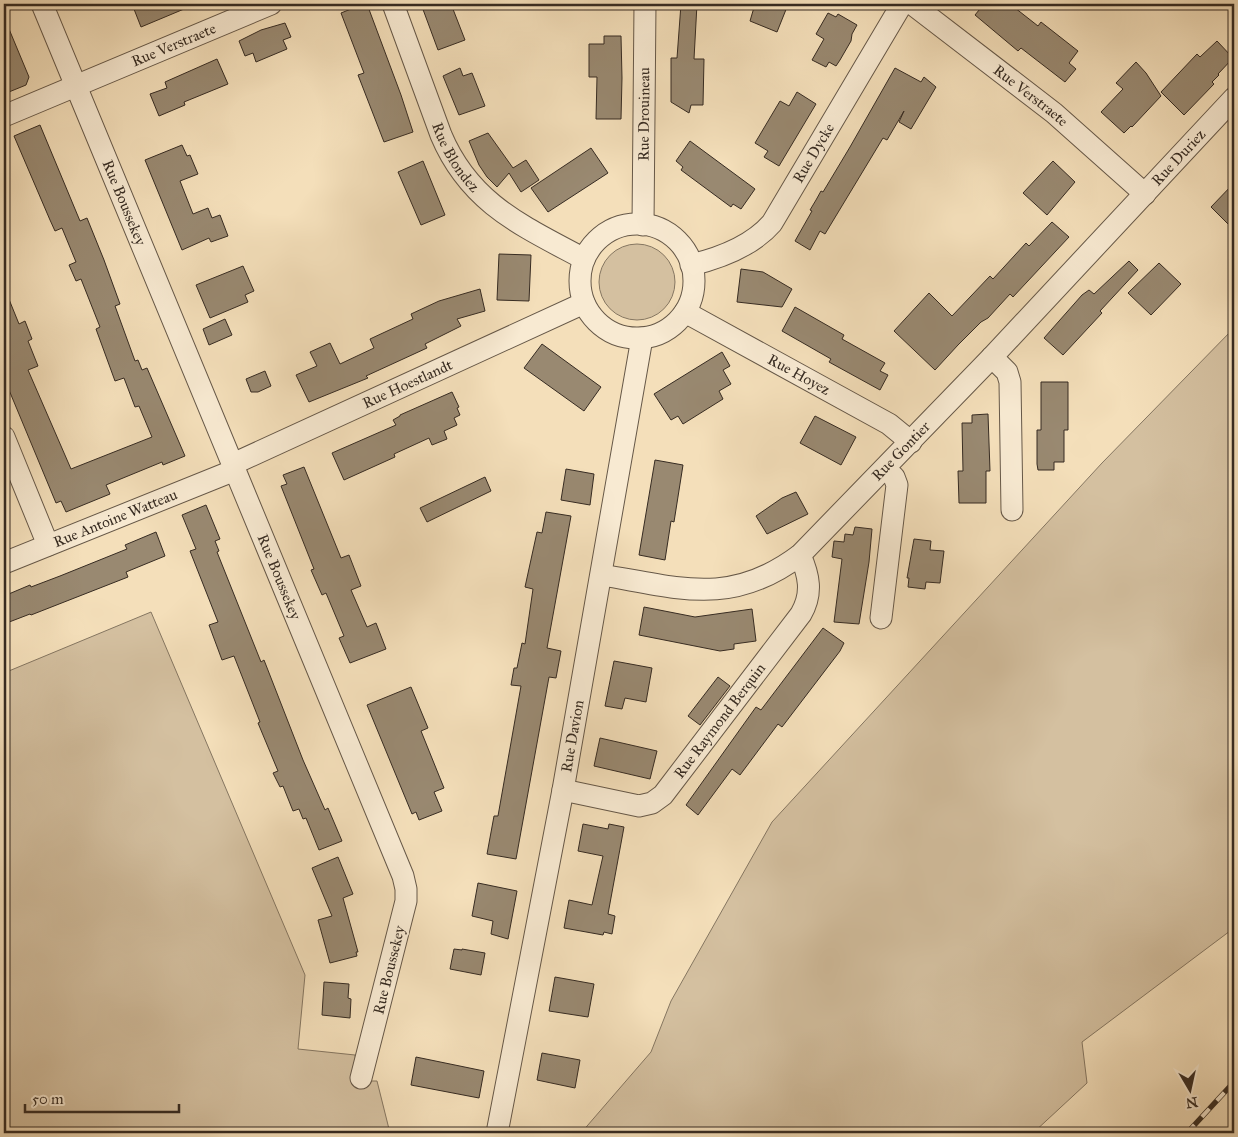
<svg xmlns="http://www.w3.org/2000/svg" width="1238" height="1137" viewBox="0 0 1238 1137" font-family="'IM FELL Great Primer',serif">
<rect width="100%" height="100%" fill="#f4dfba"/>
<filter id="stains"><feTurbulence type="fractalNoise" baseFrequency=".004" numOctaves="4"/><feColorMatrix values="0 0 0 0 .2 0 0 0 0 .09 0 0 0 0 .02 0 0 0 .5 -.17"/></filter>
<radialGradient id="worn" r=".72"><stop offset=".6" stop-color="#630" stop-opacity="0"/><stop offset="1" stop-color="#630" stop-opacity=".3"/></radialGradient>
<!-- green -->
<path fill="#d4c0a0" stroke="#857661" d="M599 282a38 38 0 1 1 76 0a38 38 0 1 1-76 0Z
M1234 328V928L1082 1042 1087 1083 1033 1133H581L651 1052 671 1001 772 822 1102 463Z
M151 612 305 975 298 1049 355 1055 358 1081H377L390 1133H4V673Z"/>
<!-- building -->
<path fill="#998971" stroke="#362b22" d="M132 4H196L141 27Z
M348 4H367L401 95 413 132 384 142 358 75 364 73 341 13 351 9Z
M421 4H451L465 40 438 50Z
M681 4H697L694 59H704L703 105H691L689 113 671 102V58H677Z
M755 4H778L787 7 777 32 750 21Z
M984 4H1010L1038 26 1041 22 1078 51 1069 63 1076 69 1065 82 1021 48 1018 51 975 15Z
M828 13 836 17 838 14 857 25 852 34 851 41 840 60 836 66 829 62 826 67 812 60 824 39 816 34Z
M4 17 29 77 26 85 4 94Z
M285 23 291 37 283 40 287 49 256 62 253 53 245 56 239 41 261 30Z
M604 36H621L622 78 621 119H596L597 77H589V44H604Z
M1217 41 1233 58 1218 74 1219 75 1212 82 1214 84 1184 115 1161 92 1197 54 1200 57Z
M217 59 228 84 184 102 185 105 159 116 150 94 167 88 165 82Z
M1136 62 1146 73 1161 96 1132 127 1131 126 1124 133 1101 112 1123 89 1116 83Z
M460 68 463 76 472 73 485 106 459 115 443 76Z
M895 68 921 82 924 77 936 87 911 129 899 122 904 111 887 140 883 138 825 234 820 231 810 250 795 241 812 211 810 210 816 200 821 191 823 192 850 147Z
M797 92 816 104 779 166 764 157 768 151 755 143 780 101 789 106Z
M40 125 80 221 87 218 104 260 120 304 115 306 135 361 138 360 142 370 147 368 185 456 163 465 162 462 106 485 110 494 66 512 61 501 56 503 4 378V287L19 324 25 321 32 339 28 341 38 366 28 370 71 469 152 437 139 406 135 407 124 378 115 381 96 329 100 327 81 279 76 281 69 265 76 262 62 228 55 231 50 220 14 136Z
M488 133 513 168 526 160 539 180 521 192 509 173 497 187 487 177 479 165 469 141Z
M690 141 755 189 741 209 733 204 731 207 681 170 683 167 676 161Z
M182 145 187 156 190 155 198 174 180 181 193 214 208 208 212 218 220 215 228 236 211 242 209 238 182 250 145 160Z
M591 148 608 173 548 212 531 188Z
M423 161 445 215 421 225 398 172Z
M1053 161 1075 182 1047 215 1023 193Z
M1234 183V230L1211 207Z
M1052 222 1069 237 1013 297 1010 294 988 318 981 322 958 345 935 370 894 331 929 293 952 316 990 276 993 279 1026 243 1029 246Z
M499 254 531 255 529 301 497 300Z
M1129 261 1138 270 1100 311 1102 313 1063 355 1044 338 1082 295 1089 290 1094 294Z
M1159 263 1181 284 1151 315 1128 293Z
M243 266 254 291 245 295 248 302 210 318 196 285Z
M741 269 763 272 792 289 782 307 737 302Z
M480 289 485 311 457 319 461 326 425 344 427 348 366 376 368 378 309 402 296 375 317 366 310 352 330 343 340 364 374 348 370 339 413 319 411 314 439 301Z
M795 307 844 335 842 339 885 363 880 371 888 375 880 390 829 362 831 359 782 331Z
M225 319 232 335 209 345 203 329Z
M542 344 601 387 584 411 524 368Z
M722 352 730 366 723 370 731 384 719 391 723 399 683 424 678 416 671 420 654 394Z
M265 371 271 386 258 392H251L246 379Z
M1041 382H1068V430H1064V462H1054V470H1038L1037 464V430H1041Z
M452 392 459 407 457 408 460 415 454 418 457 425 444 431 447 439 432 445 429 438 394 454 395 457 344 480 332 453 396 425 393 420 400 416V415Z
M988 414 990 471H986V503H959L958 471H963L962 423H972V415Z
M815 416 856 437 841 465 800 443Z
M655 460 683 465 674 522 671 521 665 560 639 555Z
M304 467 341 558 349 555 361 586 351 590 367 627 376 623 386 649 350 663 339 638 344 636 326 593 322 595 311 570 314 569 281 486 287 484 283 475Z
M566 469 594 474 590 505 561 500Z
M485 477 491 491 427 522 420 508Z
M796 492 808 514 767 534 756 516 782 498Z
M206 505 220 539 215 541 219 551 217 552 261 662 264 660 303 760 325 810 328 808 342 841 319 850 306 818 303 819 299 809 293 811 283 786 280 787 273 773 278 771 258 723 260 722 234 656 222 660 209 625 218 622 190 551 196 549 182 515Z
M546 512 571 516 547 648 561 651 556 678 549 677 516 859 487 854 494 816H498L521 686 511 685 514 668H517L522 643 525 644 533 589 525 587 537 532 542 533Z
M855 527 872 529 869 562 859 624 834 622 842 559 832 557 834 541 844 542 845 534 853 535Z
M156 532 165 556 126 572 128 577 31 615 30 614 4 624V596L30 585 31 587 60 576 127 549 125 545Z
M914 539 931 541 930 550 944 551 940 583 926 582 925 589 908 587 909 578H907Z
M644 607 695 617 752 609 756 641 734 644V649L720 651 639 635Z
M823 628 844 643 840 651 782 727 778 724 740 775 732 769 698 815 686 805 756 707 761 710Z
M614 661 652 668 646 702 625 698 622 709 605 706Z
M718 677 730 686 700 725 688 716Z
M411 687 428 728 421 731 444 788 434 792 442 811 419 820 416 812 412 814 367 705Z
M600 738 657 751 650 779 594 766Z
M583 824 608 829 609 824 624 827 608 914 615 916 612 934 604 932 603 935 564 928 569 900 592 905 603 856 578 851Z
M338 857 353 894 343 898 358 952H356L357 956 330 963 318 920 332 916 312 868Z
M478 883 517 891 508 939 491 934 493 921 472 916Z
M454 949 462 950V949L485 953 481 975 450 969Z
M555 977 594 984 588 1017 549 1011Z
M324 982 349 984 348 998 351 999 350 1018 322 1015Z
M542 1053 580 1060 575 1088 537 1080Z
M416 1057 484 1071 479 1098 411 1085Z"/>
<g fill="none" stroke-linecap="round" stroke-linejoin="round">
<!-- minor casing -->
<g stroke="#665848" stroke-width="23">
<g id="minor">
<path id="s1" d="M42 4 403 876 406 889V901L361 1078"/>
<path id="s2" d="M393 4 441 135C470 204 523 226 584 259"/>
<path id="s3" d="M912 4 1054 113 1145 194"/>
<path id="s4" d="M4 116 271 4"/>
<circle cx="637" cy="281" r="57"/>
<path id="s5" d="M643 225 645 4"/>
<path id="s6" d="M691 265C720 258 752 246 772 223L902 4"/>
<path id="s7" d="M685 312 889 424 911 442"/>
<path d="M992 357 1007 372 1010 382 1012 510"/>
<path d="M4 437 48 545"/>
<path id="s8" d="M233 464 584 303"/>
<path id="s9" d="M4 563 235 470"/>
<path id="s10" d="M602 575C680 588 731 607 800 555L992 357 1234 98"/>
<path d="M881 618 897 485 894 477 885 469"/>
<path id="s11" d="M563 790 639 806 652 803 663 795 801 614C813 593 809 575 800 555"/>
<path id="s12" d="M497 1133 563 790 642 338"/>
</g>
</g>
<!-- minor -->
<use href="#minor" stroke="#f8ead2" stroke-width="21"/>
<!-- rail casing -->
<g stroke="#362b22" stroke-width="5.5">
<path id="rail" d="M1187 1133 1234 1082"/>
</g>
<!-- rail -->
<use href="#rail" stroke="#f8ead2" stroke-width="4" stroke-dasharray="11" stroke-linecap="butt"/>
</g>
<g text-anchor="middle" stroke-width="4" stroke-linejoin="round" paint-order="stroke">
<!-- street labels -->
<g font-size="15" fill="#362b22" stroke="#f8ead2">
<text dy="5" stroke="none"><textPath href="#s4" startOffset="184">Rue Verstraete</textPath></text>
<text dy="5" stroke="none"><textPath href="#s3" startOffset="150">Rue Verstraete</textPath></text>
<text dy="5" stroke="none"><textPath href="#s5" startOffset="111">Rue Drouineau</textPath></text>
<text dy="5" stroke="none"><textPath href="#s6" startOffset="174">Rue Dycke</textPath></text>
<text dy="5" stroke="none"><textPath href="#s2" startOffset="166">Rue Blondez</textPath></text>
<text dy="5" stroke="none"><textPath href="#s10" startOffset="756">Rue Duriez</textPath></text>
<text dy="5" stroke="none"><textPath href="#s1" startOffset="215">Rue Boussekey</textPath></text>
<text dy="5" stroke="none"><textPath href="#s7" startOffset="130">Rue Hoyez</textPath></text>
<text dy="5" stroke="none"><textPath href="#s8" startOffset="192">Rue Hoestlandt</textPath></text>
<text dy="5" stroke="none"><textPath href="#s10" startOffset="352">Rue Gontier</textPath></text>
<text dy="5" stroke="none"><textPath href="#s9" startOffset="120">Rue Antoine Watteau</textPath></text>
<text dy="5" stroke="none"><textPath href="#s1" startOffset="620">Rue Boussekey</textPath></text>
<text dy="5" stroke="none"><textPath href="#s11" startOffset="198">Rue Raymond Berquin</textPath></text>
<text dy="5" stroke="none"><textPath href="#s12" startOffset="404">Rue Davion</textPath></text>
<text transform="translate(389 970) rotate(-76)" y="5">Rue Boussekey</text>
</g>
</g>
<!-- margin -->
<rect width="1238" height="1137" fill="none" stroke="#f4dfba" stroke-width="20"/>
<rect x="5" y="5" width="1228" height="1127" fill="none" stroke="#362b22" stroke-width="2.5"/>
<rect x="10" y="10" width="1218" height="1117" fill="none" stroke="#362b22"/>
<!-- north arrow -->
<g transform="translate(1190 1090) rotate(171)" stroke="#f8ead2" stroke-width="4" paint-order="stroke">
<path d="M0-4L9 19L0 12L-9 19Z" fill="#362b22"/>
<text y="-8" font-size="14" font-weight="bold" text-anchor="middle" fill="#362b22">N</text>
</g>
<!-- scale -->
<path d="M25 1104v8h154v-8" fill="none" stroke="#362b22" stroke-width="2.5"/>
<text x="32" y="1104" font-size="15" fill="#362b22" stroke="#f8ead2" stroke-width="4" paint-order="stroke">50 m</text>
<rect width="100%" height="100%" filter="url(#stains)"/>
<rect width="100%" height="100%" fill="url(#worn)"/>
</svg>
